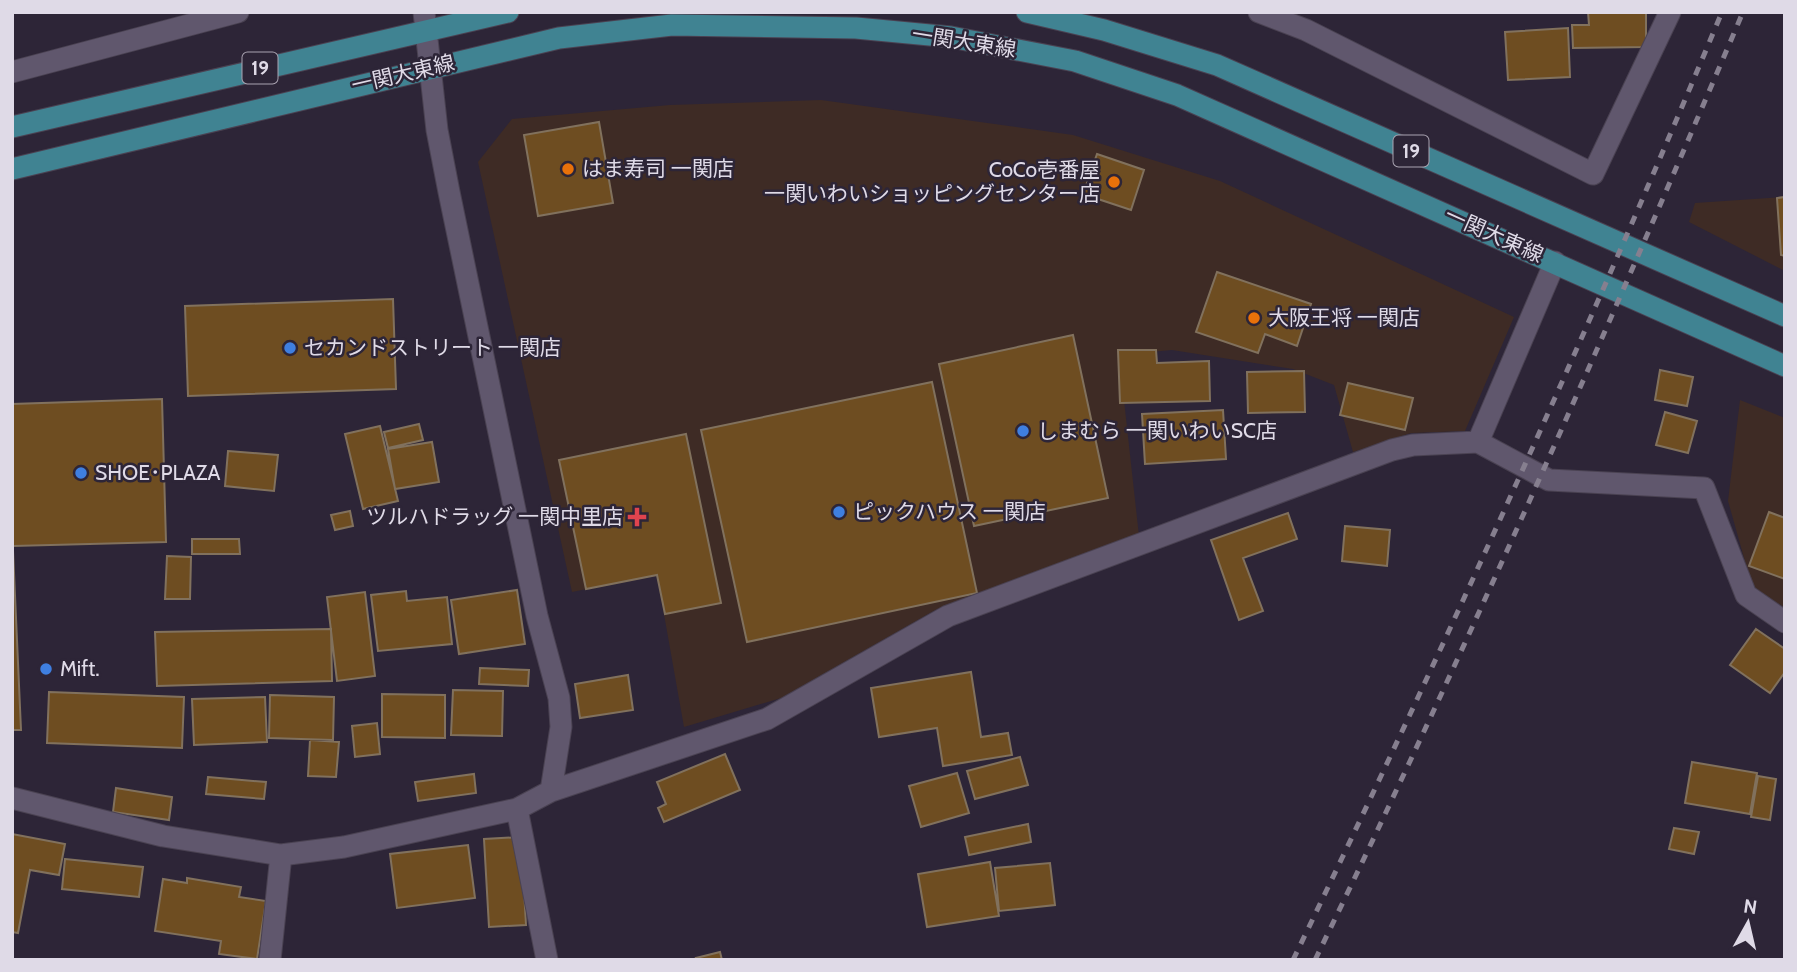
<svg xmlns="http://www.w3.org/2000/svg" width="1797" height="972" viewBox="0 0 1797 972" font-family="Cabin,'Noto Sans JP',sans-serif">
<rect width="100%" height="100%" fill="#2d2537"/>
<!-- commercial -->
<path fill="#3e2b25" d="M821 100 1073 135 1220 181 1514 317 1465 431 1411 433 1353 452 1334 385 1293 369 1172 350 1119 355 1139 536 937 609 781 698 684 727 657 575 572 592 478 162 512 119 670 105Z
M1785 197V271L1689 222 1695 203Z
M1740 400 1785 418V608L1752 586 1728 501Z"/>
<!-- building -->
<path fill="#6e4d21" stroke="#81715d" stroke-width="2" d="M1588 12H1646V47L1573 48 1572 25H1589Z
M1568 28 1570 77 1508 80 1505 32Z
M599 122 613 203 538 216 524 135Z
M1097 154 1144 170 1131 210 1083 194Z
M1785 197V256L1781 255 1777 198Z
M1217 272 1311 304 1297 346 1265 334 1258 353 1196 332Z
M393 299 396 389 188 396 185 306Z
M1073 335 1108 498 974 526 939 364Z
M1118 350H1156L1157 363 1209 361 1210 401 1120 403Z
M1660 370 1693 377 1687 406 1655 400Z
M1304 371 1305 412 1248 413 1247 372Z
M932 382 977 593 747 642 701 430Z
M1348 383 1413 398 1405 430 1340 415Z
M162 399 166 542 13 546 12 404Z
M1223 410 1226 459 1145 464 1142 414Z
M1665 412 1697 421 1688 453 1656 445Z
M419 424 423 440 388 448 384 432Z
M380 426 398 501 363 509 345 434Z
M686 434 721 603 665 614 657 575 586 589 559 460Z
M432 442 439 482 395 489 388 449Z
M228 451 278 455 274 491 225 486Z
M350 511 353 526 335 530 331 515Z
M1769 512 1785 518V579L1749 566Z
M1288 513 1297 539 1243 558 1263 611 1239 620 1211 540Z
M1345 526 1390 530 1387 566 1342 561Z
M12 528 21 730H12Z
M192 539H239L240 554H192Z
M167 556 191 557 190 599H165Z
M517 590 525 644 459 654 451 600Z
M406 591 407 601 447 597 452 644 378 651 371 595Z
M365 592 375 676 337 681 327 597Z
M331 629 332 681 157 686 155 632Z
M1756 629 1785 649V672L1770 693 1730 665Z
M480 668 529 670 528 686 479 684Z
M971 672 981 737 1008 733 1012 755 943 766 937 728 879 737 871 688Z
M628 675 633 710 580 718 575 684Z
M453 690 503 691 502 736 451 735Z
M49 692 184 697 182 748 47 743Z
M382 694 445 695V738L382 737Z
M270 695 334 697 333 740 269 738Z
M265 697 267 742 194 745 192 699Z
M377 723 380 754 355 757 352 726Z
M310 740 339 742 336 777 308 776Z
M725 754 740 790 664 822 658 808 666 804 657 782Z
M1020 757 1028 785 975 799 967 771Z
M1692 762 1757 773 1750 814 1685 803Z
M957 773 969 813 921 827 909 786Z
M474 774 476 793 418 801 415 782Z
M1758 776 1776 779 1770 820 1751 817Z
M208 777 266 782 264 799 206 794Z
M116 788 172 797 169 820 113 812Z
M1028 824 1031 842 969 855 965 837Z
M1674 828 1699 832 1694 854 1669 849Z
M12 834 65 844 59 875 30 870 18 933 12 932Z
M521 837 526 925 489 927 484 839Z
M468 845 475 898 397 908 390 854Z
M65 859 143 867 139 897 62 889Z
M990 862 999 916 927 927 918 874Z
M1050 863 1055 905 999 911 995 868Z
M187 878 241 887 239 897 266 901 257 959 219 954 221 941 155 931 163 879 187 883Z
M720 952 722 960H697L696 958Z"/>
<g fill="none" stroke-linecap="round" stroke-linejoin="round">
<!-- minor casing -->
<g stroke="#4a4252" stroke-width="23">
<path id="minor" d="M424 12 437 130 449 192 537 616 559 698 561 727 551 791
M1259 12 1306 30 1593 174 1670 12
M12 72 238 12
M1478 442 1555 262
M12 798 163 836 281 855 344 847 517 809 551 791 767 719 948 616 1392 450 1413 445 1478 442 1549 480 1704 488 1746 595 1785 622
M517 809 547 960
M270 960 281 855"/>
</g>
<!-- major casing -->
<g stroke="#4a4252" stroke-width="23">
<path id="major" d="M1027 12 1104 30 1217 65 1785 316
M12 127 508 12
M12 169 559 38 672 25 856 28 951 37 1075 61 1177 95 1785 366"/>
</g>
<!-- minor -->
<use href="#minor" stroke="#60576d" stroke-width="21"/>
<!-- major -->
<use href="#major" stroke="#408392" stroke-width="21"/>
<!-- rail -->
<path stroke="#867f8f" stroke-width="5" stroke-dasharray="9 9" stroke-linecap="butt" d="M1293 960C1444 648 1588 332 1722 12
M1315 960C1467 648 1607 331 1743 12"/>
</g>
<!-- markers -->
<g fill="#e8710a" stroke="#2d2537" stroke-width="2.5">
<circle cx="568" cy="169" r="7"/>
<circle cx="1114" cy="182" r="7"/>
<circle cx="1254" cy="318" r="7"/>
</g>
<g fill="#3f7fe0" stroke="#2d2537" stroke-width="2.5">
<circle cx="290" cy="348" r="7"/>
<circle cx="1023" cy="431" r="7"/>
<circle cx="81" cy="473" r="7"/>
<circle cx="839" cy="512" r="7"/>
<circle cx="46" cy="669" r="7"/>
</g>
<path fill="#e0444e" stroke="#2d2537" stroke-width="2.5" d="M633.5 506.5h7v7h7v7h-7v7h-7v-7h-7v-7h7z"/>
<g text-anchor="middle" stroke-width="5" stroke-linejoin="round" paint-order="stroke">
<!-- shield labels -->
<g fill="#2d2537" stroke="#aaa4b2" stroke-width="2">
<rect x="242.5" y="52.5" width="35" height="31" rx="5"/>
<rect x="1393.5" y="135.5" width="35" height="31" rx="5"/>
</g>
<g font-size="19" font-weight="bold" fill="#dfdae7">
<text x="260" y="75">19</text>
<text x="1411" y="158">19</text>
</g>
<!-- street labels -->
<g font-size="21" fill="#dfdae7" stroke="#2d2537">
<text transform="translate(964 42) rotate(9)" y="7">一関大東線</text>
<text transform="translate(403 74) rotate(-13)" y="7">一関大東線</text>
<text transform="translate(1494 235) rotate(24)" y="7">一関大東線</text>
</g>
<!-- poi labels -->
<g font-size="21" fill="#dfdae7" stroke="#2d2537" text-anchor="start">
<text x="582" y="176">はま寿司 一関店</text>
<text x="1100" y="177" text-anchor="end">CoCo壱番屋<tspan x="1100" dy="24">一関いわいショッピングセンター店</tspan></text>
<text x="1268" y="325">大阪王将 一関店</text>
<text x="304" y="355">セカンドストリート 一関店</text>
<text x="1037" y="438">しまむら 一関いわいSC店</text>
<text x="95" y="480">SHOE･PLAZA</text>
<text x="853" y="519">ピックハウス 一関店</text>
<text x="623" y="524" text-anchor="end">ツルハドラッグ 一関中里店</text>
<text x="60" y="676">Mift.</text>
</g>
</g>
<!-- border -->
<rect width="1797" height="972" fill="none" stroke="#dfdae7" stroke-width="28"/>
<!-- north arrow -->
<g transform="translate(1748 923) rotate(8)" stroke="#2d2537" stroke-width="5" paint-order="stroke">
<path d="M0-5L12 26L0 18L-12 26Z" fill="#dfdae7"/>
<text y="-10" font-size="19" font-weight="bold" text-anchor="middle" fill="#dfdae7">N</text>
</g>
</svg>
